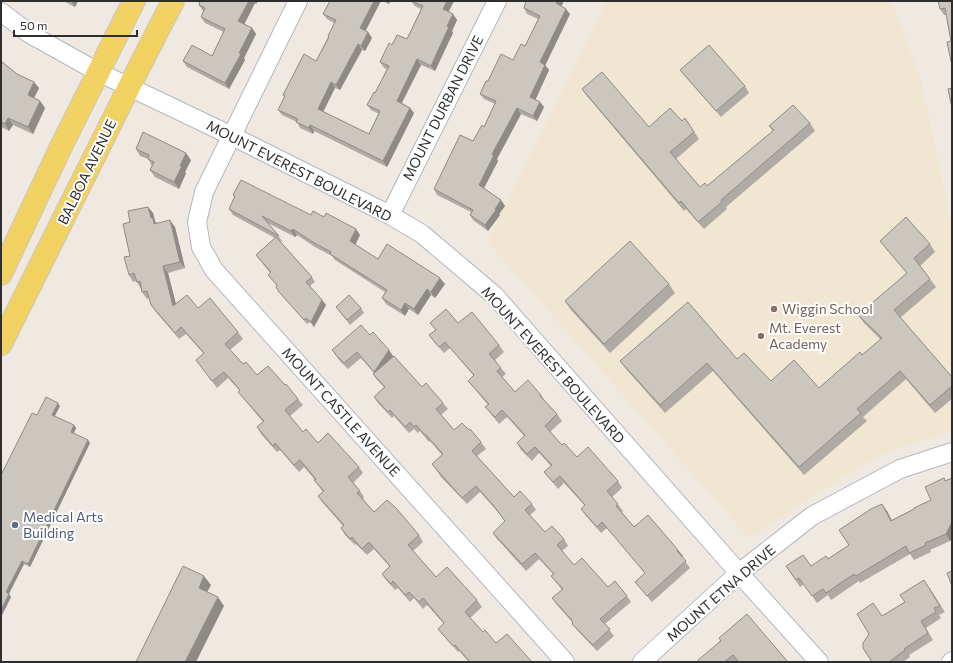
<svg xmlns="http://www.w3.org/2000/svg" width="953" height="663" viewBox="0 0 953 663" font-family="Commissioner,sans-serif">
<rect width="100%" height="100%" fill="#efe9e1"/>
<!-- education -->
<path fill="#f0e6d1" d="M607 1H892L921 81 952 224V431L882 454 821 491 749 538 487 241Z"/>
<g fill="none" stroke-linecap="round" stroke-linejoin="round">
<!-- minor casing -->
<g stroke="#b4b7c1" stroke-width="20">
<path id="minor" d="M298 1 204 192 197 222 201 247 214 270 565 662
M1 12 30 34 98 72 232 136 390 215 422 234 494 295 739 573 819 662
M390 215 497 1
M642 662 739 573 812 516 900 469 952 452
M951 662 952 661"/>
</g>
<!-- major casing -->
<g stroke="#c9c9c9" stroke-width="24">
<path id="major" d="M1 274 59 151 134 1
M1 344 129 87 173 1"/>
</g>
<!-- minor -->
<use href="#minor" stroke="#fff" stroke-width="18"/>
<!-- major -->
<use href="#major" stroke="#f2d163" stroke-width="22"/>
</g>
<!-- wall -->
<path fill="#afaba4" d="M63 1H78L75 7Z
M200 1H258L256 4 255 3 244 24 252 28 256 34 244 58 245 60 229 89 187 67 183 61 212 56 224 32 205 23 201 17 204 11H203L199 5Z
M382 1H390L389 4Z
M411 1H454L449 12 453 14 457 20 452 31 453 33 435 71 421 65 402 103 410 108 414 113 387 167 314 131 313 134 300 128 297 122 282 115 278 110 284 97 283 95 316 61 328 37V36L334 23 327 19 323 14 366 31 368 32 372 38 365 51 362 50 340 90 335 88 323 112 369 134 379 114 371 110 367 105 375 93 387 69 384 68 380 62 392 45 407 39 421 9 415 6Z
M952 1 951 41 946 15H944L940 9Z
M561 6 570 14 545 65 549 70 535 100 544 107 537 121 521 114 497 159 498 161 484 188 501 200 505 206 499 214 500 215 488 231 473 220 470 215 471 212 437 195 434 189 473 141 484 127 495 104 484 99 480 94 513 60 525 46 538 19 527 14 524 8Z
M1 61 17 74 39 88 34 98 40 101 45 108 33 134 13 125 9 131 1 127Z
M680 70 745 86 749 93 721 117 685 76Z
M582 89 649 127 682 121 685 118 699 139 676 159 700 187 707 186 773 131 769 126 810 123 815 131 726 207 727 209 704 229 686 209 684 211 587 96Z
M136 149 191 160 185 172 186 173 179 189 155 177 150 170 152 166 148 159 140 156Z
M233 195 311 215 360 235 355 245 378 259 445 284 435 298 431 295 418 315 409 309 405 316 386 304 382 298 385 292 335 260 332 256 315 247 297 235 295 237 268 223 283 242 279 240 312 277 315 282 310 286 322 300 326 305 314 327 310 322 307 324 283 296 276 287 277 286 268 275 270 273 256 255 275 238 233 215 229 209 235 197Z
M148 207 153 213 155 221 157 223 175 227 185 268 168 273 176 304 198 308 238 332 243 339 230 350 243 364 257 375 285 385 298 399 303 405 290 416 303 432 318 443 359 467 363 473 353 483 360 491 364 497 363 499 374 512 419 535 423 542 413 551 436 577 477 600 482 607 470 618 483 632 496 643 532 662H469L459 651 458 652 443 635 438 629 444 624 427 605 423 609 414 598 410 602 398 588 395 590 386 580 382 574 390 567 374 549 367 555 356 544 355 545 345 535 341 528 343 526 322 502 318 496 323 492 314 480H315L304 467 299 472 280 450 277 452 261 434 257 427 263 422 238 392 240 391 228 378 217 388 196 360 204 354 186 334 179 339 156 312 151 305 149 298 147 299 142 292 141 289 136 281 133 282 129 275 130 256V222Z
M880 241 930 244 935 252 920 266 936 287 900 318 952 377V399L935 413 906 379 863 417 867 421 804 475 713 371 665 413 626 369 620 361 737 359 771 381 819 388 862 355 881 340 864 323 858 315 907 273 886 249Z
M669 284 675 293 610 353 571 310 565 301Z
M336 307 361 308 364 313 350 325Z
M430 323H458L499 345 504 352 495 360 501 368 506 374 502 377 515 392 541 395 546 402 557 414 562 421 550 432 562 445 577 457 618 481 622 488 612 497 623 511 622 512 634 527 683 556 682 557 690 568 652 602 640 588 635 582 645 573 607 528 601 533 586 516 581 509 585 506 564 483 558 489 549 478 544 472 551 466 539 453 532 461 521 450 517 443 524 436 507 417 499 424 490 413 485 407 488 405 468 381 474 376 450 348 444 353 434 342 429 335 436 330Z
M370 335 393 356 392 357 422 387 443 403 448 409 441 415 454 430H469L481 442 486 449 477 456 514 497 532 504 536 510 530 515 545 532 564 539 568 546 562 551 574 565 608 587 627 596 631 602 605 624 614 636 597 651 577 630 572 624 573 623 557 605 552 598 562 590 551 576 553 574 539 559 526 571 497 539 493 533 505 521 497 511 480 492 467 504 441 477 432 464 442 455 430 441 429 442 420 431 418 433 414 429 409 433 394 416 392 418 378 403 374 397 384 387 377 380 373 374 374 373 361 358 348 369 339 360 332 350Z
M60 406 55 416 76 428 74 433 90 443 30 567 24 564 9 594 11 597 1 617V475L37 415Z
M944 478 945 481 952 478V538L950 541 930 550 931 552 914 560 910 554 860 583 859 581 831 600 828 595 817 603 804 584 800 587 786 566H811L828 559 849 545 887 511 892 520 931 500Z
M929 587 945 612 939 615 941 618 926 628 933 640 909 655 910 657 903 662H872L882 616Z
M720 641 788 662H738L737 661 735 662H699Z"/>
<!-- shaded-wall -->
<path fill="#8e8b86" d="M71 1H78L75 7Z
M249 1H253L255 3 243 27 238 21Z
M254 1H258L256 4Z
M374 1H381L364 34 360 28Z
M386 1H390L389 4Z
M447 1H454L447 14 443 9Z
M557 1H564L560 9 556 3Z
M566 9 570 14 544 68 540 62Z
M453 14 457 20 452 31 453 33 450 39 435 71 431 66 447 26Z
M252 28 256 34 244 58 245 60 229 89 225 83 239 53Z
M368 32 372 38 365 51 361 46Z
M358 44 362 50 340 90 336 85Z
M417 59 421 65 400 106 397 101Z
M545 65 549 70 534 103 530 97Z
M34 82 39 88 32 102 28 95Z
M331 82 335 88 322 114 318 109Z
M40 101 45 108 33 134 28 127Z
M540 102 544 107 537 121 533 116Z
M410 108 414 113 387 167 383 161Z
M517 108 521 114 497 159 498 161 483 190 479 185 492 154Z
M8 118 13 125 9 131 5 124Z
M310 125 314 131 313 134 309 128Z
M186 153 191 160 185 172 186 173 179 189 174 182 180 166Z
M501 200 505 206 499 214 500 215 488 231 485 225Z
M148 207 153 213 155 221 157 225 154 224 151 218Z
M170 220 175 227 185 268 180 262Z
M293 229 297 235 295 237 291 231Z
M356 229 360 235 354 247 350 241Z
M163 266 168 273 178 312 173 306Z
M440 278 445 284 435 298 431 292Z
M427 289 431 295 418 315 414 309Z
M322 300 326 305 314 327 311 322Z
M405 303 409 309 405 316 401 310Z
M389 350 393 356 379 378 374 372Z
M58 403 60 406 54 417 52 415Z
M74 425 76 428 73 435 71 432Z
M88 440 90 443 30 567 28 564Z
M882 504 887 511 895 528 891 521Z
M952 522V538L950 541 946 534Z
M678 550 683 556 681 558 677 551Z
M22 561 24 564 8 595 6 592Z
M204 576 211 585 205 596 199 588Z
M9 594 11 597 1 617V610Z
M218 597 224 606 196 662H185Z"/>
<!-- building -->
<path fill="#cbc7bf" stroke="#8e8b86" d="M200 1H249L238 21 252 28 239 53 241 54 225 83 183 61 192 45 212 56 225 29 201 17 205 8 199 5Z
M330 1H374L360 28 368 32 361 46 358 44 336 85 331 82 318 109 369 134 380 111 367 105 374 92 375 93 389 66 380 62 389 43 392 45 397 35 407 39 423 6 412 1H447L443 9 453 14 447 26 449 27 446 33 431 66 417 59 397 101 410 108 383 161 310 125 309 128 296 122 298 119 278 110 285 96 283 95 304 54 316 61 329 37 328 36 336 20 323 14Z
M526 1H557L556 3 566 9 540 62 545 65 530 97 540 102 533 116 517 108 492 154 494 155 479 185 501 200 495 209 496 210 485 225 470 215 473 210 434 189 460 135 473 141 482 125 484 127 496 101 480 94 486 81H488L501 54 513 60 521 44 525 46 540 16 524 8Z
M938 1H952V66L947 42 951 41 945 8 940 9Z
M709 45 745 86 716 111 680 70Z
M1 61 17 74 34 82 28 95 40 101 28 127 8 118 5 124 1 122Z
M602 72 649 127 670 108 682 121 685 118 694 132 670 152 700 187 705 183 707 186 774 130 769 126 793 105 810 123 721 200 722 202 698 222 681 201 679 203 582 89Z
M952 88V108L948 89Z
M143 132 186 153 180 166H182L174 182 150 170 154 162 148 159 149 155 136 149Z
M241 180 311 215 313 211 324 217 326 213 356 229 350 241 378 259 387 244 440 278 431 292 427 289 414 309 405 303 401 310 382 298 387 290 330 254 331 252 311 241 293 229 291 231 262 216 279 236 229 209 235 196 233 195Z
M148 207 151 218H153L154 224 170 220 180 262 163 266 173 306 187 295 198 308 210 298 238 332 225 344 243 364 246 362 257 375 268 366 285 385 286 384 298 399 285 410 303 432 306 429 318 443 328 433 359 467 348 477 360 491 357 493 374 512 387 500 396 508 419 535 408 545 436 577 447 567 477 600 465 612 483 632 485 630 496 643 507 634 532 662H470L455 645 453 646 438 629 444 623 423 598 419 602 409 592 405 595 393 581 391 584 382 574 390 566 369 542 362 549 352 537 350 539 341 528 344 525 318 496 324 491 314 480 316 479 300 460 294 465 275 443 273 446 257 427 264 421 238 392 240 390 224 372 212 381 196 360 204 353 181 327 175 333 151 305 147 291 142 292 140 281 137 282 134 273 129 275 124 257 130 256 123 224 130 222 128 211Z
M906 217 930 244 914 258 930 279 894 310 952 377V386L930 405 900 371 857 409 861 413 799 467 707 363 660 405 620 361 688 302 737 359 744 353 771 381 794 360 819 388 860 352 862 355 882 338 858 315 907 273 880 241Z
M276 237 312 277 306 282 322 300 311 322 306 318 304 320 279 292 276 287 277 285 268 275 271 272 256 255Z
M630 241 669 284 604 344 565 301Z
M349 295 361 308 347 320 336 307Z
M446 309 458 323 472 312 499 345 489 354 501 368 497 371 515 392 528 380 541 395 540 396 557 414 545 426 562 445 564 443 577 457 588 447 618 481 607 491 618 504 616 506 634 527 648 515 678 550 677 551 686 561 647 596 635 582 645 573 602 522 597 527 581 509 585 505 560 476 553 482 544 472 552 465 535 447 527 454 517 443 525 435 502 410 495 417 485 407 489 404 468 381 474 375 445 342 439 347 429 335 436 330 430 323Z
M361 325 370 335 373 332 389 350 374 372 357 352 344 363 335 354V353L332 350Z
M394 356 422 387 426 383 443 403 436 409 454 430 462 423 469 430 470 429 481 442 472 451 514 497 520 491 532 504 525 510 545 532 552 526 564 539 557 545 574 565 582 558 608 587 615 581 627 596 600 619 610 629 593 645 572 624 573 623 571 619 552 598 563 589 551 576 554 574 535 553 522 564 493 533 505 521 493 505 476 486 462 498 437 470 432 464 443 454 426 435H425L416 425 414 427 410 422 405 427 390 410 388 412 374 397 385 387 373 374Z
M46 397 58 403 52 415 74 425 71 432 88 440 28 564 22 561 6 592 9 594 1 610V475L32 413 37 415Z
M944 478 945 481 952 478V522L946 534 925 543 926 545 909 553 906 546 856 576 854 574 826 593 823 589 812 596 799 578 796 580 786 566 803 555 811 566 826 556 828 559 849 545 839 530 871 509 882 504 891 521 914 509V508L931 500 925 487Z
M183 566 204 576 199 588 218 597 185 662H136Z
M952 571V586L947 573Z
M924 580 940 606 934 608 936 612 921 621 928 633 904 649 905 650 889 662H872L863 648V643L869 634 857 614 873 603 882 616 905 602 900 595Z
M747 614 788 662H739L733 655 724 662H699L698 660 721 641 719 638Z"/>
<!-- markers -->
<g fill="#8d6e63" stroke="#fff" stroke-width="1.5">
<circle cx="774" cy="309" r="4"/>
<circle cx="761" cy="336" r="4"/>
</g>
<circle fill="#5c6f8a" stroke="#fff" stroke-width="1.5" cx="15" cy="525" r="4"/>
<g text-anchor="middle" stroke-width="4" stroke-linejoin="round" paint-order="stroke">
<!-- street labels -->
<g font-size="14" fill="#2e2e2e" stroke="#fff">
<text transform="translate(443 108) rotate(-63)" y="5">MOUNT DURBAN DRIVE</text>
<text transform="translate(299 171) rotate(27)" y="5">MOUNT EVEREST BOULEVARD</text>
<text transform="translate(87 172) rotate(-64)" y="5">BALBOA AVENUE</text>
<text transform="translate(553 365) rotate(48)" y="5">MOUNT EVEREST BOULEVARD</text>
<text transform="translate(341 412) rotate(48)" y="5">MOUNT CASTLE AVENUE</text>
<text transform="translate(721 593) rotate(-41)" y="5">MOUNT ETNA DRIVE</text>
</g>
<!-- education labels -->
<g font-size="14" fill="#785e54" stroke="#fff" text-anchor="start">
<text x="782" y="314">Wiggin School</text>
<text x="769" y="333">Mt. Everest<tspan x="769" dy="16">Academy</tspan></text>
</g>
<!-- service labels -->
<g font-size="14" fill="#4e5e75" stroke="#fff" text-anchor="start">
<text x="23" y="522">Medical Arts<tspan x="23" dy="16">Building</tspan></text>
</g>
</g>
<!-- border -->
<rect width="953" height="663" fill="none" stroke="#2e2e2e" stroke-width="4"/>
<!-- scale -->
<path d="M14 30v6h123v-6" fill="none" stroke="#2e2e2e" stroke-width="2"/>
<text x="20" y="30" font-size="12" fill="#2e2e2e" stroke="#ffffff" stroke-width="3" paint-order="stroke">50 m</text>
</svg>
